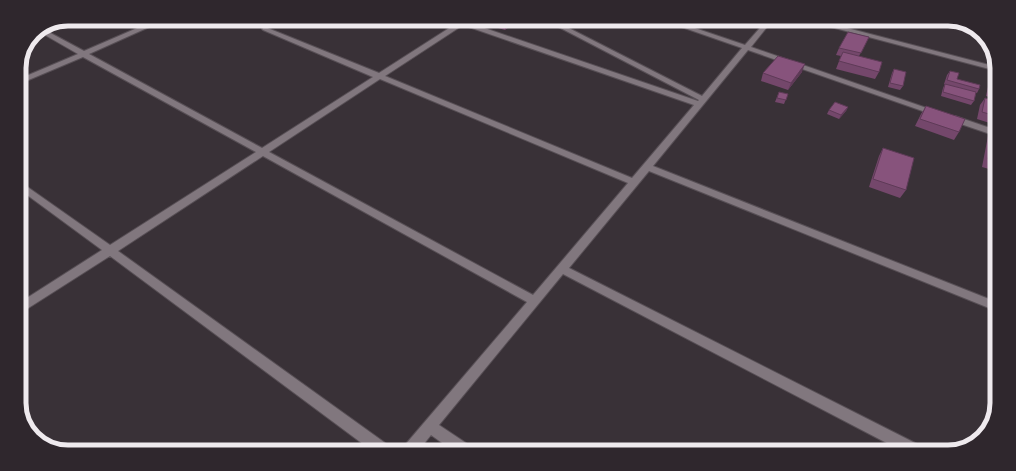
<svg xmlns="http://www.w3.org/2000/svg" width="1016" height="471" viewBox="0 0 1016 471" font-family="Lato,sans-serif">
<rect width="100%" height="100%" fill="#393137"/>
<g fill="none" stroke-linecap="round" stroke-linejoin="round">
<!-- street casing -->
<g stroke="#574f55" stroke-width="2">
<path id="street" d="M158 19H167L89 54 262 148 373 77 263 30 262 29 265 27 379 73 457 23 454 21H468L467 22 698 101 699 100 547 21H555L702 96 742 48 670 23 669 22H677L745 45 765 22H771L751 47 941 113 940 115H934L748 50 653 166 994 301V310L649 171 569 268 923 447 925 452H904L563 274 439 425 469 445 471 450H452L431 435 419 450H403L405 445 527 302 263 156 118 251 388 445 390 450H371L110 256 19 314V303L102 250 19 189V181L110 245 256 152 83 57 19 84V79L78 54 38 31 43 29 84 51ZM463 25 694 105 632 178 385 76ZM380 79 628 183 533 295 269 152Z
M812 22H824L997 67V71Z
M949 116H955L996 130V136L949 120Z"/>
</g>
<!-- street -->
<use href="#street" fill="#81777e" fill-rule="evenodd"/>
</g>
<!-- wall -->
<path fill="#74476b" d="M481 21H516L505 30 481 23Z
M937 23H967L971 26 968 30Z
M972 27 977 31 971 30Z
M869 37 859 56 879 72 875 79 836 69 841 56 836 55 839 48Z
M996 66H997L996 125 977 119 980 105 985 98 991 99 992 98 986 96 991 73Z
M894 69 903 86 900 90 888 87 892 73Z
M950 71 957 79 979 89 977 93H976L974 101 971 105 941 96 943 88 945 84H944L947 75Z
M802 72 788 90 761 81 763 73Z
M779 92 788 94 784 104 775 102Z
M926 106 959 132 954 140 915 126 921 114Z
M848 107 846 111 839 119 827 114 829 110Z
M994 128 996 129V171L982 167 988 136Z
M883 148 906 190 900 198 869 187 879 156Z"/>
<!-- shaded-wall -->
<path fill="#5e3a57" d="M512 21H516L505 30V26Z
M805 64 802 72 788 90 791 83Z
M848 107 846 111 839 119 841 115Z"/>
<!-- building -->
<path fill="#87537c" stroke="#5e3a57" d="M487 21H512L505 26Z
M848 32 869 37 861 53 839 48Z
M843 52 882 62 879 72 839 61Z
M778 56 805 64 791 83 763 73Z
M996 66H997V90L991 89Z
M894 69 906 72 903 86 890 83Z
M950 71 959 73 957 79 980 85 979 89 947 80Z
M945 84 976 92 974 101 943 92Z
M779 92 788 94 786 100 777 98Z
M994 95 997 96 996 116 982 112 985 98 993 100Z
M835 102 848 107 841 115 829 110Z
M926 106 965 119 959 132 920 119Z
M994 128 996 129V162L988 159Z
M883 148 914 158 906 190 873 179Z"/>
<!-- crop -->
<path d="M0 0H1016V471H0ZM68 26H948A42 42 0 0 1 990 68V403A42 42 0 0 1 948 445H68A42 42 0 0 1 26 403V68A42 42 0 0 1 68 26Z" fill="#2f272d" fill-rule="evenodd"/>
<path fill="none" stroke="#efeaee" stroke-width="5" d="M68 26H948A42 42 0 0 1 990 68V403A42 42 0 0 1 948 445H68A42 42 0 0 1 26 403V68A42 42 0 0 1 68 26Z"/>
</svg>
